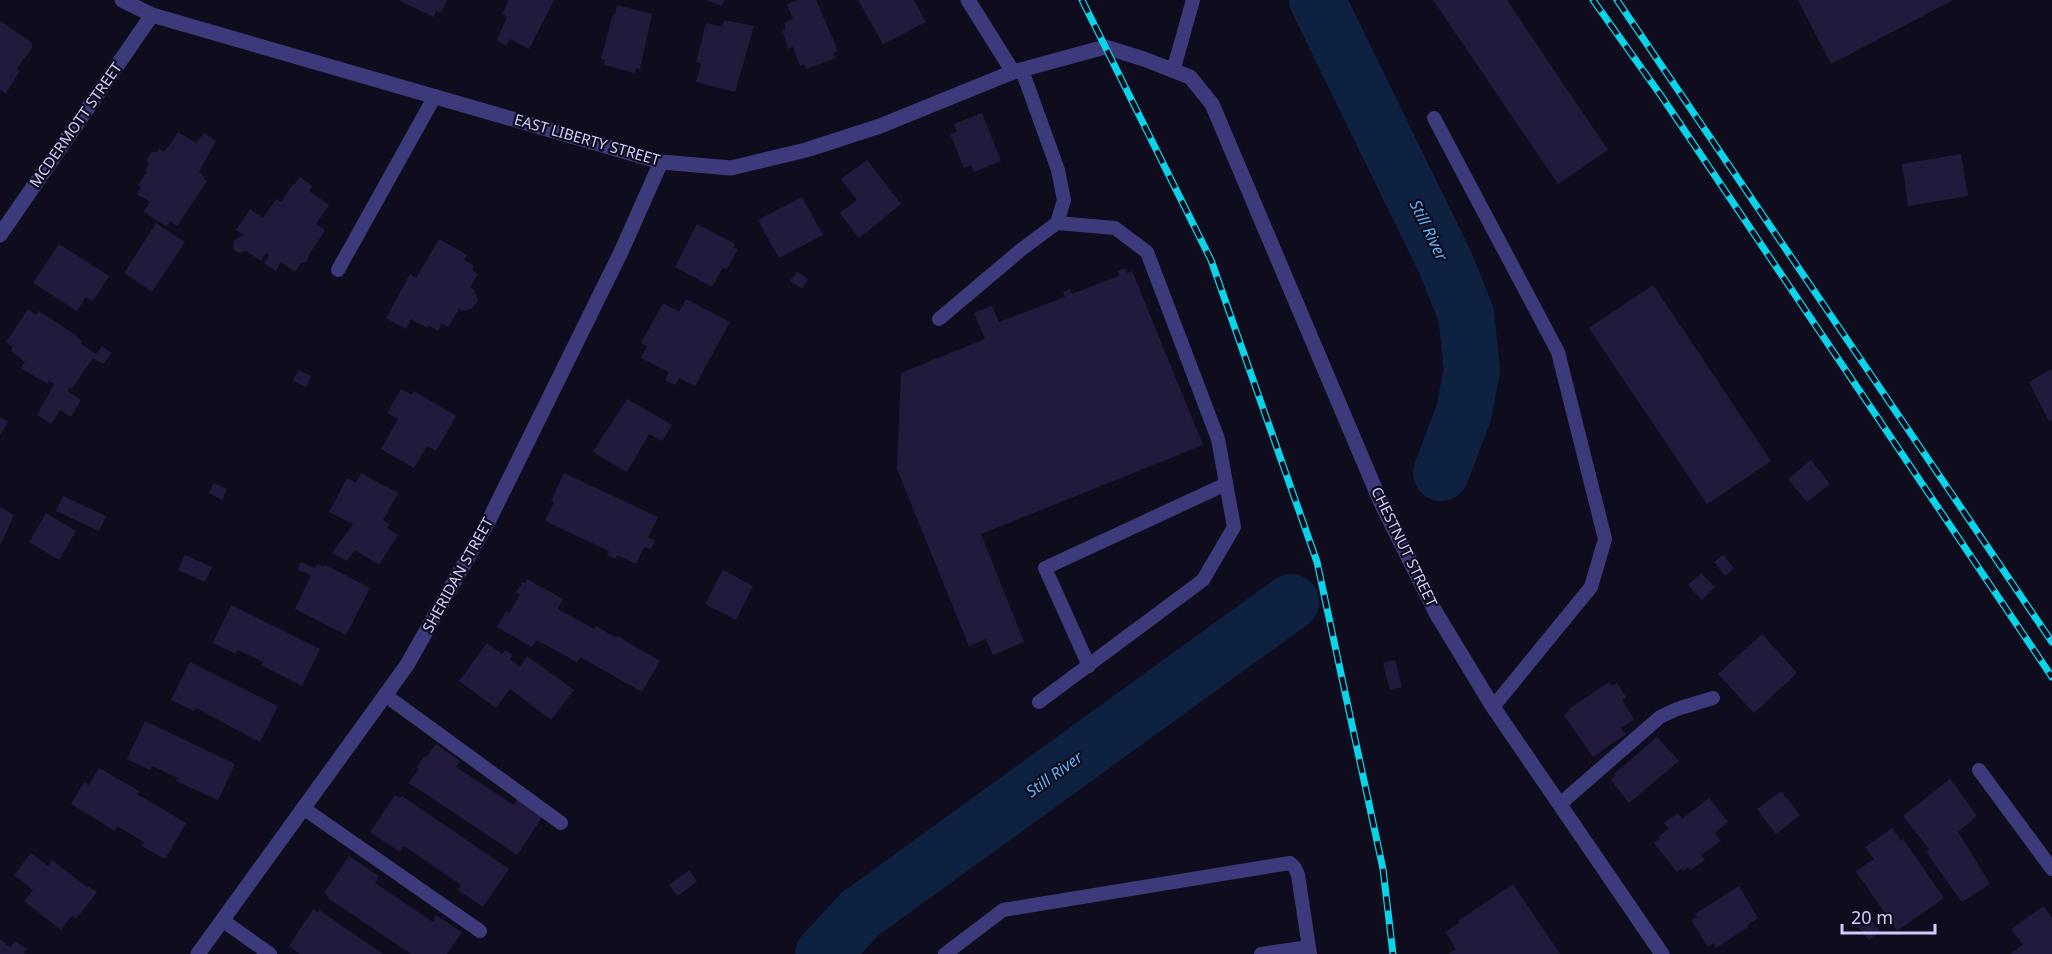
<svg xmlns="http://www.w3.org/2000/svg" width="2052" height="954" viewBox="0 0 2052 954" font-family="'Noto Sans',sans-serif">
<rect width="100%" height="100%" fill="#0f0d1d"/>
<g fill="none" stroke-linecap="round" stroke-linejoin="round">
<!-- river -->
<path stroke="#0e2140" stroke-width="56" d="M1317 0 1445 262 1466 314 1472 370 1464 412 1441 473
M823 954 860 914 1291 602"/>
</g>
<!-- building -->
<path fill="#211a3d" d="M398 0H447L441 13 436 11 434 17Z
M509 0H554L529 49 510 39 506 46 497 40 507 17 502 14Z
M706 0H724L722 6Z
M798 0H816L838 51 833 53 836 58 806 69 804 64 800 66 793 47 788 49 782 30 786 29 784 23 793 19 787 4Z
M858 0H914L926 22 883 44Z
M1433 0H1507L1608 150 1558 184Z
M1798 0H1953L1831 64Z
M617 5 652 14 640 69 636 68 635 73 604 65 605 60 601 59 613 14H615Z
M724 20 754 26 735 92 696 82 701 64 696 62 706 23 722 27Z
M0 21 31 42 32 47 17 69 20 71 6 93 0 90Z
M982 113 1001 161 974 172 971 165 964 168 950 134 957 132 954 124Z
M178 132 196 143 204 133 216 141 199 172 205 177 204 179 207 181 177 226 170 221 167 227 144 212 150 202 137 194 141 187 138 185 147 172 145 170 149 165 146 160 151 152H157L159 148 164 152Z
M1961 154 1968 196 1908 206 1902 164Z
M867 160 901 204 859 238 840 213 857 200 841 179Z
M300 177 312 186 309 191 329 205 316 224 325 230 309 255 306 262 301 263 295 272 281 262 276 271 264 263 269 256 266 253 261 261 246 251 238 253 233 249 234 240 244 235 236 230 250 209 263 218 276 199 281 202 293 184 294 185Z
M802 197 823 235 779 258 758 220Z
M156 223 185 242 152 292 124 273Z
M697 224 735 244 733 248 738 249 727 269 723 267 712 287 675 267Z
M439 239 467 255 464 260 474 266 472 270 478 274 470 287 474 290 478 300 472 309 463 311 459 309 448 327 442 324 438 331 428 325 427 328 411 319 406 329 386 318 410 274 416 278Z
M59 244 109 276 93 301 86 297 77 311 33 283Z
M1125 268 1127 273 1132 271 1203 445 981 534 1024 642 993 655 986 639 969 646 897 469 901 373 985 339 974 313 992 306 999 322 1065 297 1063 292 1070 289 1072 294 1119 276 1118 271Z
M797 271 808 279 802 289 790 281Z
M1653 285 1771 461 1707 504 1589 328Z
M686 299 730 322 695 386 679 378 675 385 665 380 669 372 641 358 647 346 641 343 663 303 679 312Z
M28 309 36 315 39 311 77 336 76 337 82 341 80 343 96 354 102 346 111 353 103 364 93 358 72 389 70 387 67 391 81 400 71 417 60 410 51 424 37 415 54 384 49 381 48 384 20 368 25 362 11 351 13 347 6 342Z
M2052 369V420L2049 421 2029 382Z
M298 370 311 376 306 387 293 381Z
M401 389 412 395 414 391 456 416 436 451 427 446 414 468 381 449 398 419 387 413Z
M627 399 672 425 662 441 649 434 627 472 593 452Z
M0 417 8 422 0 435Z
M1811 460 1830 484 1807 502 1788 479Z
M361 473 398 493 383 520 389 524 387 528 398 535 379 565 355 550 347 561 332 553 353 524 329 512 347 478 356 483Z
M564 473 658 517 648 538 655 540 651 549 644 547 636 564 617 555 615 559 607 555 609 551 545 521 554 502 551 501Z
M214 483 227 489 222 500 209 493Z
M63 496 106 516 99 531 56 511Z
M0 507 14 515 0 546Z
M46 513 76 531 59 560 29 542Z
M185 555 212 567 205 582 178 570Z
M1723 555 1734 568 1725 576 1714 562Z
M301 562 315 568 317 564 324 567 325 565 370 588 346 635 295 609 311 575 298 570Z
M723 570 753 586 736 620 705 604Z
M1701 573 1715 587 1702 600 1688 585Z
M527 579 563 599 558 609 594 629 596 626 616 638 617 636 660 661 642 692 580 657 577 662 537 640 532 647 497 627 506 611 509 613 520 594 516 592 523 582 525 583Z
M231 605 320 649 302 686 261 665 263 662 238 650 236 654 213 643Z
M1762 634 1797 673 1754 713 1718 674Z
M487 643 502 654 505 650 513 655 510 659 520 667 527 656 574 690 551 720 510 689 496 708 459 681Z
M1395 660 1402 687 1390 690 1383 663Z
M190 662 278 706 260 742 196 708 194 711 171 700Z
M1609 682 1612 686 1617 683 1626 697 1622 700 1634 719 1621 728 1626 734 1593 757 1564 715 1570 711 1569 709Z
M145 721 235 764 218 800 176 781 178 778 152 766 150 770 127 759Z
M1657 737 1679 761 1629 803 1611 780 1616 776 1614 774Z
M436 744 460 761 456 767 514 805 517 799 543 816 517 855 409 783 419 769 417 767 424 756 426 758Z
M99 768 139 791 137 794 186 823 165 859 142 846 144 842 117 826 115 831 71 804 84 782 89 785Z
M1950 779 1977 816 1958 832 1990 884 1962 902 1926 852 1929 849 1903 816Z
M1781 791 1800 815 1776 834 1757 809Z
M395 795 400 798 402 796 509 869 483 907 458 890 461 885 404 846 400 852 370 832Z
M1709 798 1728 822 1715 833 1721 841 1701 855 1705 860 1690 870 1688 867 1684 871 1682 868 1677 872 1654 843 1660 839 1659 836 1669 829 1664 823 1678 813 1682 819Z
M1892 828 1901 841 1903 839 1944 898 1897 931 1856 871 1874 859 1865 847Z
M31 853 48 866 52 860 87 887 88 886 97 892 76 919 72 915 61 930 24 901 33 890 14 875Z
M349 856 379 876 375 883 433 922 436 915 462 932 447 954H411L328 898 329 897 324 893Z
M689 870 697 881 678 896 669 885Z
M1513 884 1560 954H1448L1456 949 1445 932 1459 923 1458 921Z
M1739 886 1758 918 1747 925 1748 927 1716 948 1713 943 1708 947 1691 920 1697 917 1695 914Z
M2044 906 2052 918V954H2010L2023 945 2011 929Z
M313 909 318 912 319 910 383 954H300L289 946Z
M1865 913 1880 931 1869 940 1854 922Z
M0 939 10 948 15 941 27 949 24 954H0Z"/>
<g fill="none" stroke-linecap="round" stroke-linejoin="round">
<!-- service -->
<path stroke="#3c3a7a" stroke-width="14" d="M1173 71 1193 0
M1434 118 1558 352 1605 539 1591 587 1493 707
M338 270 435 96
M939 319 1022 249 1057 223 1064 200 1058 170 1022 70
M1089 666 1045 568 1226 484
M385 695 561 823
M1039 702 1203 580 1234 527 1218 439 1147 252 1115 228 1057 223
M1979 770 2052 869
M1560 804 1660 717 1677 709 1713 698
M303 808 480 931
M222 920 270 954
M945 954 1003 910 1290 863 1295 868 1298 875 1310 954
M1261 954 1309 947"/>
<!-- minor -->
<path stroke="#3c3a7a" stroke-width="15" d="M122 0 152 15 661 162 731 168 806 150 880 126 1013 72 1105 47 1144 59 1190 77 1212 104 1382 505 1436 613 1493 707 1662 954
M968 0 1013 72
M0 235 152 15
M198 954 407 665 490 518 621 252 661 162"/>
<!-- rail casing -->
<g stroke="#0ad4ea" stroke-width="7">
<path id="rail" d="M1082 0 1211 260 1317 562 1383 869 1393 954
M1593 0 1662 97 2052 677
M1617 0 2052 642"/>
</g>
<!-- rail -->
<use href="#rail" stroke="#0f0d1d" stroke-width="4.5" stroke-dasharray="14" stroke-linecap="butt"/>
</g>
<g text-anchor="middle" stroke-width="4.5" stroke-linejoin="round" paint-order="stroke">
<!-- street labels -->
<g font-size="15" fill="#d1cbfd" stroke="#0f0d1d">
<text transform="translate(76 125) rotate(-55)" y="5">MCDERMOTT STREET</text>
<text transform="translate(587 140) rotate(16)" y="5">EAST LIBERTY STREET</text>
<text transform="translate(1404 547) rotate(64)" y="5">CHESTNUT STREET</text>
<text transform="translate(458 575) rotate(-61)" y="5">SHERIDAN STREET</text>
</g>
<!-- water labels -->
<g font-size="16" font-style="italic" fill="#5eb1f8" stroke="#0f0d1d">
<text transform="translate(1429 230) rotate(64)" y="6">Still River</text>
<text transform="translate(1054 774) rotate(-36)" y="6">Still River</text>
</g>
</g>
<!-- scale -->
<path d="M1842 924v9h93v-9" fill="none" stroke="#d1cbfd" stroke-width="3"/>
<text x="1851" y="924" font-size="18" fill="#d1cbfd" stroke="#0f0d1d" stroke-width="4.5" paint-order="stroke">20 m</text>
</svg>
